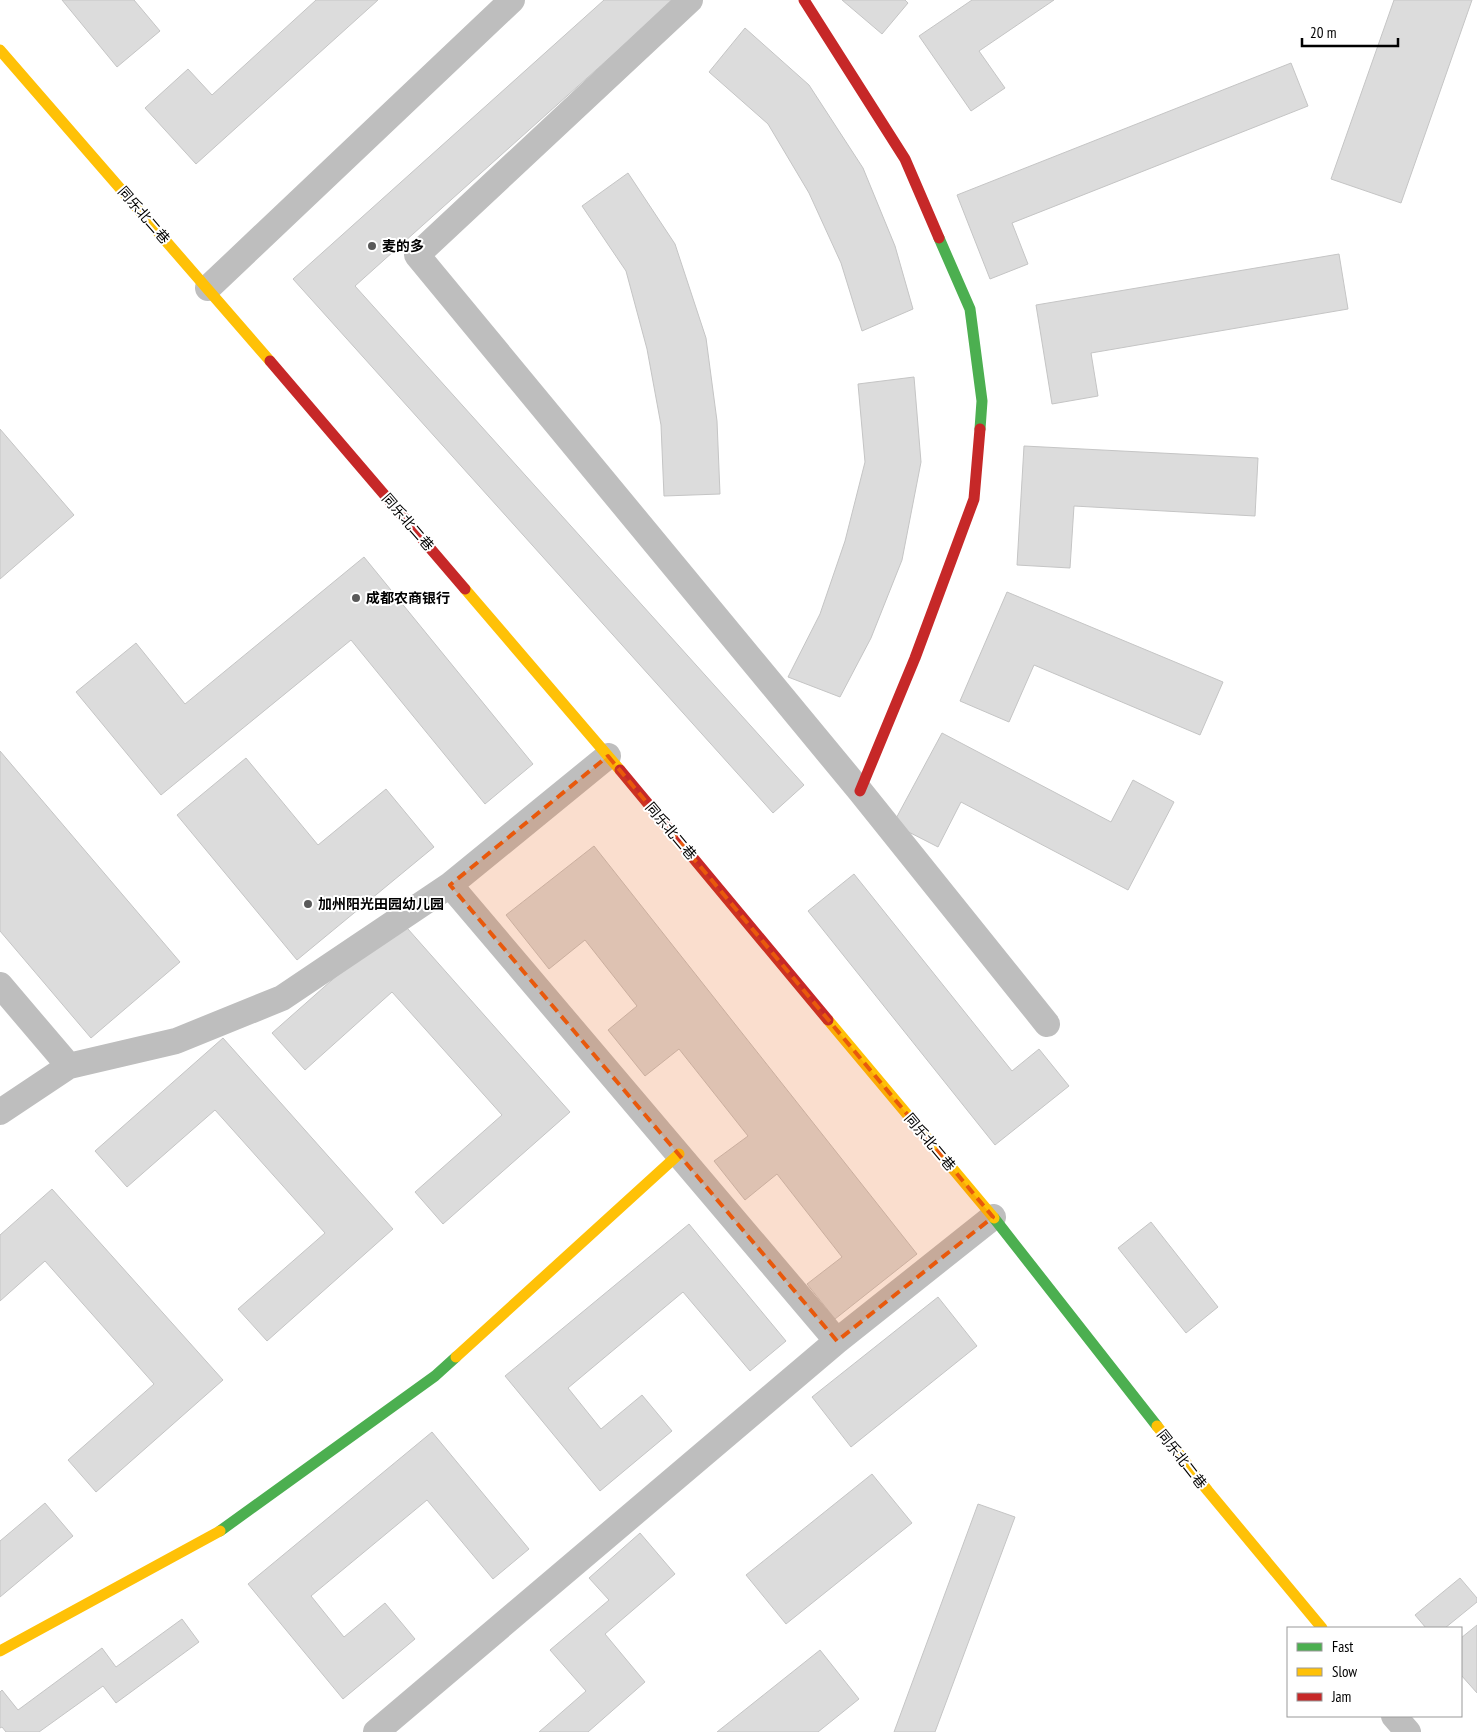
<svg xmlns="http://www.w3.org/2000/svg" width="1477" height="1732" viewBox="0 0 1477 1732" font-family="'PT Sans Narrow','Noto Sans SC',sans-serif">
<rect width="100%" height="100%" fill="#fff"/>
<!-- building -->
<path fill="#dcdcdc" stroke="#c5c5c5" d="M62 0H134L160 31 117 67Z
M316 0H378L196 164 145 108 188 69 212 95Z
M604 0H674L355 286 804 785 773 813 293 279Z
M842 0H905L908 3 882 34Z
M972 0H1054L979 51 1005 88 971 111 919 36Z
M1394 0H1472L1401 203 1331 179Z
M745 28 809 85 863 168 895 246 913 309 862 331 841 263 809 193 768 124 709 72Z
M1291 63 1308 106 1012 223 1028 264 990 279 957 195Z
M628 173 675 244 706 338 717 421 720 494 664 496 661 425 647 349 626 271 582 206Z
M1339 254 1348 309 1091 353 1098 396 1052 404 1036 305Z
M914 377 921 462 902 560 871 638 840 697 788 677 820 614 845 541 865 462 858 384Z
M0 429 74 515 0 579Z
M1024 446 1258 458 1255 516 1074 506 1070 568 1017 565Z
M364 557 533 764 485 804 351 640 161 795 76 692 136 643 185 704Z
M1007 592 1223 682 1200 735 1034 665 1009 722 960 701Z
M942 733 1111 822 1133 780 1174 802 1128 890 961 802 938 847 893 824Z
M0 751 180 962 91 1038 0 931Z
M246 758 318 845 386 789 434 847 297 960 177 815Z
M594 846 917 1254 835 1319 807 1284 842 1257 777 1174 745 1200 714 1161 748 1136 679 1049 645 1076 608 1030 637 1006 585 940 549 969 506 915Z
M854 874 1012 1071 1039 1049 1069 1086 995 1145 808 911Z
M400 920 570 1112 443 1224 415 1192 502 1115 392 992 305 1070 272 1033Z
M223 1038 393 1229 267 1341 238 1309 325 1233 215 1110 127 1187 95 1151Z
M52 1189 223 1380 96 1492 68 1460 154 1384 45 1261 0 1301V1235Z
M1151 1222 1218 1307 1186 1333 1118 1248Z
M689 1224 786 1341 750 1371 683 1292 568 1388 601 1429 642 1395 672 1431 600 1491 505 1376Z
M938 1297 977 1346 851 1447 812 1397Z
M432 1432 529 1549 493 1579 427 1500 311 1596 344 1637 385 1603 415 1639 343 1699 248 1584Z
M872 1474 912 1523 786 1624 746 1575Z
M45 1503 73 1536 0 1597V1541Z
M978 1504 1015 1517 935 1732H894Z
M640 1533 675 1574 605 1634 645 1682 588 1732H539L586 1691 550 1650 609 1600 589 1578Z
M1460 1578 1477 1598V1602L1445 1628H1426L1415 1615Z
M182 1619 199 1642 116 1703 103 1686 39 1732H6L2 1727 0 1728V1692L2 1690 18 1710 102 1648 116 1667Z
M1477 1625V1693L1461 1675V1638Z
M820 1650 859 1699 818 1732H717Z"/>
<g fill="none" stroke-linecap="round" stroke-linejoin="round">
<!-- street -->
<path stroke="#bebebe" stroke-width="26" d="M690 0 417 255 860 791 1047 1024
M208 288 512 0
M450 885 837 1341
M0 985 69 1066
M0 1112 69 1066 176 1041 282 998 450 885 608 756
M1394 1716 1408 1732
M376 1732 837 1341 993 1217"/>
<!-- fast -->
<path stroke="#4caf50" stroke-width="11" d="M939 238 970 309 982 401 980 429
M994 1218 1157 1426
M220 1531 435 1376 456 1357"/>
<!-- slow -->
<path stroke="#ffc107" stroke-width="11" d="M0 50 270 361
M465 589 620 770
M828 1020 994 1218
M456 1357 679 1154
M1157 1426 1208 1491 1322 1628
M0 1651 220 1531"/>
<!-- jam -->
<path stroke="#c62828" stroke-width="11" d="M804 0 905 159 939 238
M270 361 465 589
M620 770 828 1020
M860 791 915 658 974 499 980 429"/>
</g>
<!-- marked area -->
<path fill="#e8590c" fill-opacity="0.2" stroke="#e8590c" stroke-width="4" stroke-dasharray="10 6" stroke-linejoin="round" d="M608 756 993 1217 837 1341 450 885Z"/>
<!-- markers -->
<g fill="#595959" stroke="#fff" stroke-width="2">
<circle cx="372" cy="246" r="5"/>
<circle cx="356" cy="598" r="5"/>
<circle cx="308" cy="904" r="5"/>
</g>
<g text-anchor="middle" stroke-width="4" stroke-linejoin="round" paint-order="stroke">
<!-- street labels -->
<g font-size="14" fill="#000" stroke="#fff">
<text transform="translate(144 215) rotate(49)" y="5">同乐北二巷</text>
<text transform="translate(408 522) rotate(49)" y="5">同乐北二巷</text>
<text transform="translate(671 831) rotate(50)" y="5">同乐北二巷</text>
<text transform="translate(930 1142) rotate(50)" y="5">同乐北二巷</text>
<text transform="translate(1182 1459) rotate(52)" y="5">同乐北二巷</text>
</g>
<!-- poi labels -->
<g font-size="14" font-weight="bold" fill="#000" stroke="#fff" text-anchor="start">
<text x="382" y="251">麦的多</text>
<text x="366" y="603">成都农商银行</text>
<text x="318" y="909">加州阳光田园幼儿园</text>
</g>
</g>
<!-- legend -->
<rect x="1287" y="1627" width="175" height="90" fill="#ffffff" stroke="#999999"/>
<rect x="1297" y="1643" width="25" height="8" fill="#4caf50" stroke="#999999"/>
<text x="1332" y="1652" font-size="15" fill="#000000">Fast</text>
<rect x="1297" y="1668" width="25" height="8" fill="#ffc107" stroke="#999999"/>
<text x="1332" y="1677" font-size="15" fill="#000000">Slow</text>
<rect x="1297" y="1693" width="25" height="8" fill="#c62828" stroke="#999999"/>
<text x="1332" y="1702" font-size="15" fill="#000000">Jam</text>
<!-- scale -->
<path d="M1302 38v8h96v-8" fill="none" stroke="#000000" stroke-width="2.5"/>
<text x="1310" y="38" font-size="15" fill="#000000" stroke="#ffffff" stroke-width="4" paint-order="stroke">20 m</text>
</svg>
